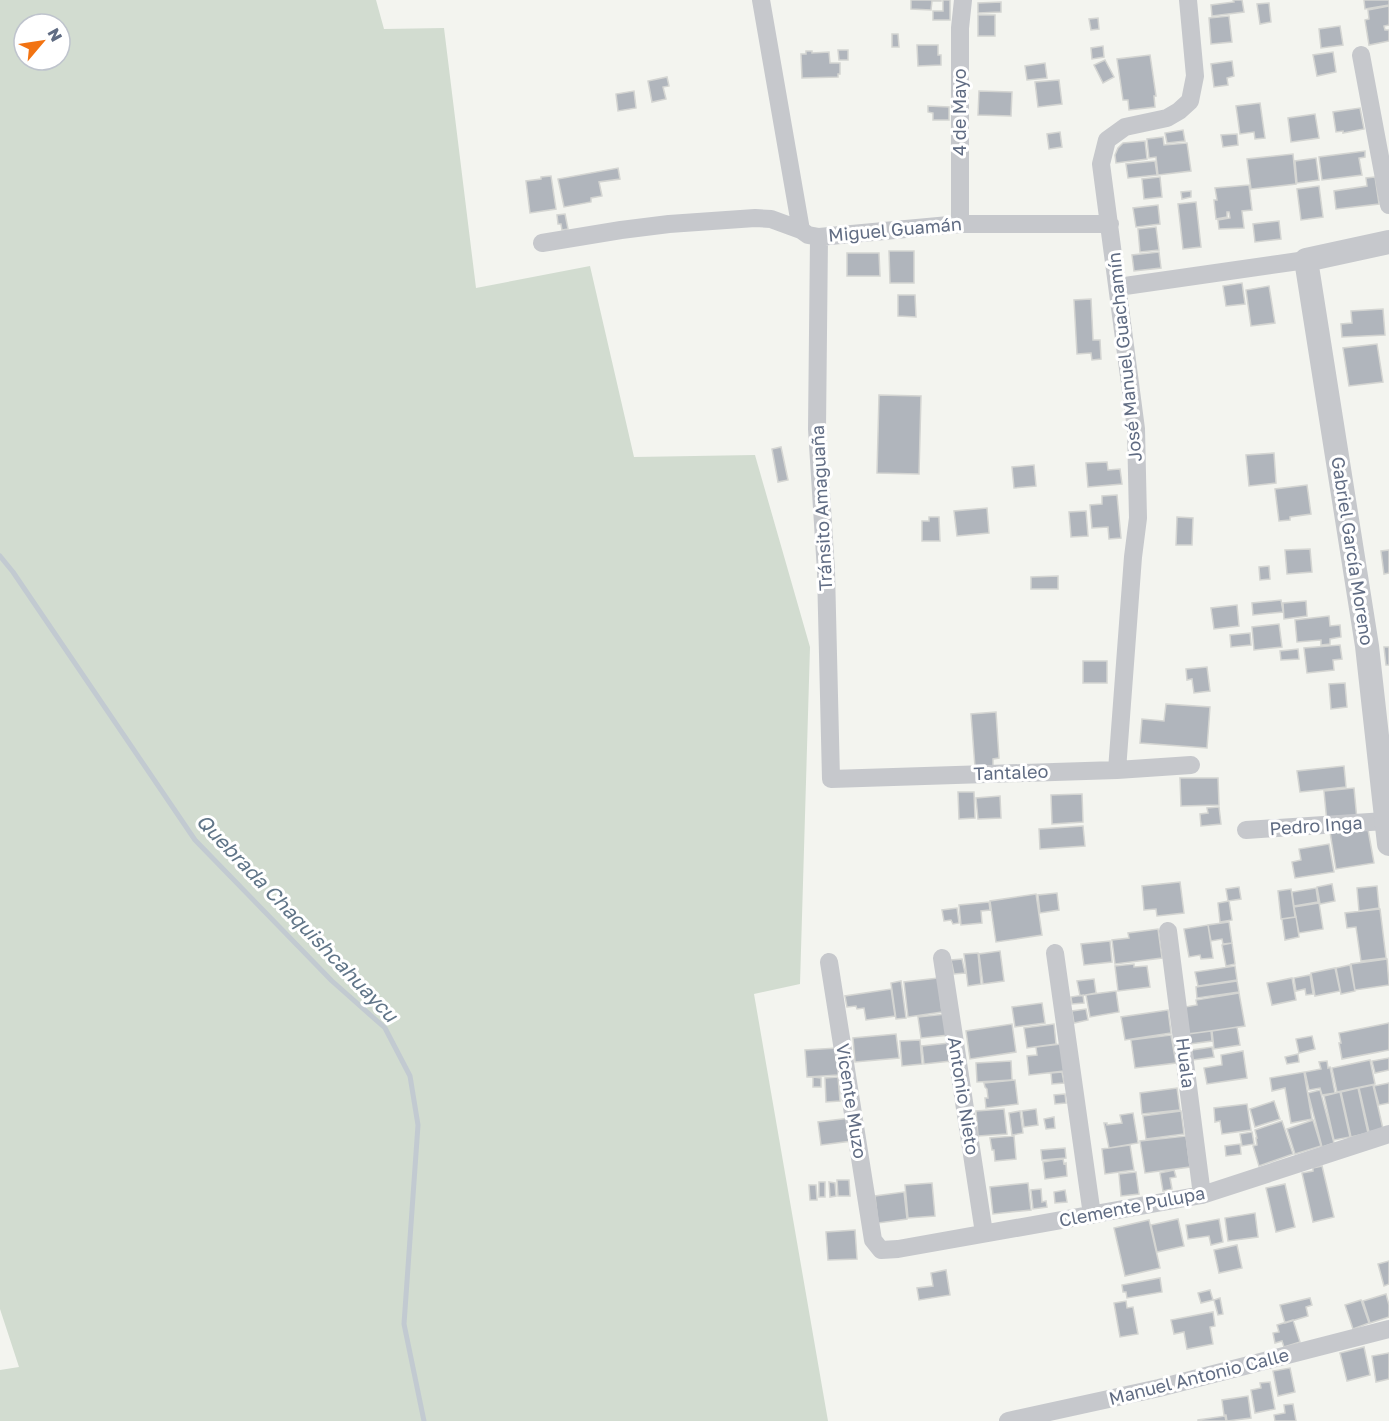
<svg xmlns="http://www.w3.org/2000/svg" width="1389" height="1421" viewBox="0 0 1389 1421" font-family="'Golos Text',sans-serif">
<rect width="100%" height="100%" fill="#f3f4ef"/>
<!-- green -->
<path fill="#d2dcd0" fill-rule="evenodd" d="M0 0H376L384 29 444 28 476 288 590 266 634 457 755 455 810 647 800 984 754 994 828 1421H0V1370L19 1367 0 1309ZM24 24H60V60H24Z"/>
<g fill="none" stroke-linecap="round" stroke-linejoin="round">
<!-- stream -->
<path stroke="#c2cad1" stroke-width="5" d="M0 556 13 572 195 840 332 981 385 1028 410 1076 418 1125 404 1324 424 1421"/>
</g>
<!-- building -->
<path fill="#b0b5bc" stroke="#d4d5d2" stroke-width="1.5" d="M911 0H941V1H932L931 10 911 9Z
M943 0H950V20H933V11H943Z
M1233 0H1242L1244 12 1212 16 1211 5 1234 2Z
M1364 0H1389V5L1365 9Z
M1001 2V12L978 13V3Z
M1269 3 1271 22 1260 24 1257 4Z
M1389 6V25L1384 26 1385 30H1389V41L1369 45 1365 20 1369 19 1368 10Z
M978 15H995V36H978Z
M1229 16 1232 42 1211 44 1209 18Z
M1098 18 1099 29 1091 30 1089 19Z
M1340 26 1343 45 1321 48 1319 29Z
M892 34H898L899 47H892Z
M917 45H938V55H941V65L918 66Z
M1103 46 1104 57 1092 59 1091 48Z
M838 50H848V60H839Z
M806 51H812V53L829 52 830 63H840V74H838V77L802 78 801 54H806Z
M1333 52 1336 72 1317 76 1313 55Z
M1150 55 1156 96H1154L1155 107 1129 110 1128 100H1123L1117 59Z
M1105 60 1114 77 1103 83 1094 65Z
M1232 61 1234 76 1227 78 1228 85 1214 87 1211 64Z
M1045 63 1047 78 1027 80 1025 66Z
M667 77 669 86 663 87 666 99 652 102 648 81Z
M1059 80 1062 104 1038 107 1035 82Z
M634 91 636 108 618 111 616 94Z
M979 91 1012 92 1011 116 978 115Z
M1260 103 1265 138 1255 139 1254 132 1240 134 1236 106Z
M928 106 949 107V120H933V113L928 112Z
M1360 108 1364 129 1343 133V131L1336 132 1333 112Z
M1315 114 1319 138 1291 142 1288 118Z
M1183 130 1185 141 1167 143 1165 133Z
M1060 132 1062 147 1049 149 1047 134Z
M1237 134 1238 145 1223 147 1221 135Z
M1163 137 1164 145 1187 143 1191 171 1158 175 1156 157 1149 158 1147 139Z
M1145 141 1147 159 1116 163 1115 155 1118 148 1123 143Z
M1365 151V157L1359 158 1362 175 1322 180 1319 157Z
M1293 154 1296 184 1251 189 1247 159Z
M1316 158 1319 180 1297 183 1295 161Z
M1155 161 1157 175 1128 178 1126 164Z
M618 168 620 179 599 182 602 196 591 198V202L564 207 558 179Z
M551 176 556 209 530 213 526 181 541 179V177Z
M1160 177 1162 197 1144 199 1142 179Z
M1375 177 1379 204 1336 209 1334 191 1367 186 1366 178Z
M1249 185 1252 210 1242 211 1244 228 1219 229 1218 220 1230 218 1229 212H1227V217L1216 219 1214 200H1217L1215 188Z
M1319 186 1323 217 1301 220 1297 189Z
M1191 191V197L1182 199 1181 192Z
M1196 202 1201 247 1183 249 1178 204Z
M1158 205 1160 224 1136 227 1133 208Z
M565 214 568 229 562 230 561 224H558L557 215Z
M1279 221 1281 239 1255 242 1253 224Z
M1156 227 1159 250 1140 252 1138 229Z
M889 251H914V283H890Z
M1159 252 1161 268 1134 271 1132 255Z
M847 253H879L880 276H847Z
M1242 283 1245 304 1226 306 1223 286Z
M1269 286 1275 323 1251 326 1246 290Z
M898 295H915L916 317 898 316Z
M1091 299 1093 340H1100L1101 359 1092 360 1091 353 1077 354 1074 300Z
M1383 309 1385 335 1342 337 1341 324 1352 323 1351 311Z
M1377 344 1383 382 1349 386 1343 348Z
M879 395 921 396 919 474 877 473Z
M781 447 788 480 778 482 772 449Z
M1274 453 1276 483 1249 486 1246 455Z
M1107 462 1108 470 1120 469 1122 484 1088 487 1086 463Z
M1034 465 1036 486 1014 488 1012 467Z
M1307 485 1311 514 1290 517V520L1279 521 1275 489Z
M1117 495 1121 538 1109 539 1108 527 1092 528 1090 505 1102 504V496Z
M987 508 989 533 957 536 954 511Z
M1086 511 1088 536 1071 537 1069 512Z
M929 517H939L940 541H922V521H929Z
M1177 517 1193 518 1192 545H1176Z
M1310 549 1312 572 1287 574 1285 550Z
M1389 550V573L1384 574 1381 551Z
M1269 566 1270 579 1260 580 1259 567Z
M1058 576V589H1031V577Z
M1281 600 1283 612 1253 615 1252 603Z
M1306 601 1307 616 1284 619 1283 603Z
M1237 605 1239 626 1214 629 1211 608Z
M1329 616 1330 626 1340 625 1341 637 1330 639V644L1321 645V640L1297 642 1295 620Z
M1279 624 1282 647 1254 650 1252 627Z
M1250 633 1251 645 1231 647 1230 635Z
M1340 645 1342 659 1333 660 1334 670 1307 673 1304 648Z
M1384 647H1389V665H1386Z
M1298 649 1299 659 1281 660 1280 651Z
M1083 661H1107V683H1083Z
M1207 667 1210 691 1194 693 1192 679 1187 680 1186 669Z
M1345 683 1347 707 1331 709 1329 684Z
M1166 704 1210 707 1207 748 1140 743 1142 719 1164 721Z
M996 712 999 758 993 759V766L975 767 971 714Z
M1344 766 1346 787 1300 792 1297 771Z
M1180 778H1218L1219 805 1181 806Z
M1354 788 1357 820 1327 823 1324 791Z
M958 792H974L975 818 959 819Z
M1082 794 1083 822 1052 824 1051 795Z
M1000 796 1001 818 978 819 976 798Z
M1219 807 1221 824 1201 826 1200 814 1208 813 1207 808Z
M1367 824 1374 863 1336 869 1330 832Z
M1083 826 1085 846 1040 849 1039 829Z
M1329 844 1334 872 1295 878 1292 862 1301 860 1299 849Z
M1180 882 1184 913 1157 916 1156 909 1144 910 1142 886Z
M1332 884 1335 901 1320 904 1317 887Z
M1377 886 1379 908 1359 911 1357 888Z
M1239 887 1241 899 1228 901 1226 889Z
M1316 888 1318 902 1294 906 1292 892Z
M1291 889 1295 917 1281 919 1278 891Z
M1057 893 1059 910 1040 913 1038 895Z
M1036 894 1042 935 996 942 990 901Z
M1229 901 1232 920 1220 922 1218 903Z
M989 902 990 910 981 911 982 923 961 925 959 905Z
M1319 903 1323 929 1299 933 1294 907Z
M957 908 959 923 953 924 951 920 944 921 942 910Z
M1380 909 1386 958 1361 961 1356 927 1347 928 1345 913Z
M1296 917 1299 937 1285 940 1282 919Z
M1229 922 1232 943 1223 944 1222 939 1211 941 1208 925Z
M1208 925 1213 958 1201 959 1200 955 1189 957 1184 929Z
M1158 929 1162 958 1115 964 1112 940 1129 938 1128 933Z
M1110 941 1112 962 1084 965 1081 944Z
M1232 943 1235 964 1226 966 1222 945Z
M1000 951 1004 981 983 984 979 954Z
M978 953 981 984 968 986 964 954Z
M962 959 965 973 954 974 951 960Z
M1387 959 1389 985 1355 990 1351 964Z
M1134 964V967L1147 966 1150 987 1118 991 1115 966Z
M1350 965 1355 991 1341 994 1336 968Z
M1235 966 1237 980 1198 986 1195 972Z
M1335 968 1340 991 1315 996 1311 973Z
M1310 975 1313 994 1306 995 1305 989 1296 991 1294 978Z
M938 978 942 1012 908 1017 904 982Z
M1292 978 1296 1000 1272 1005 1267 983Z
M1094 979 1096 993 1080 996 1077 981Z
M901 981 906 1018 896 1019 891 983Z
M1237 981 1239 992 1197 998 1196 987Z
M891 989 895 1016 866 1020 864 1008 857 1009 856 1006 847 1007 845 996Z
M1116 991 1119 1012 1090 1017 1086 995Z
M1239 993 1245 1026 1189 1034 1185 1007 1197 1005 1196 1000Z
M1083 995 1084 1003 1072 1004 1071 997Z
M1042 1003 1045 1023 1015 1027 1012 1007Z
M1086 1009 1088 1020 1074 1023 1072 1011Z
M1168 1010 1171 1033 1125 1040 1121 1017Z
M946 1014 949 1035 921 1038 918 1017Z
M1389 1023V1050L1342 1059 1339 1043H1341L1339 1033Z
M1012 1024 1016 1052 970 1059 966 1031Z
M1054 1024 1056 1044 1027 1048 1024 1028Z
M1237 1027 1240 1045 1214 1049 1212 1031Z
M1211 1031 1212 1041 1190 1044 1188 1034Z
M896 1034 899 1058 855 1062 853 1038Z
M1171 1035 1176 1063 1135 1068 1131 1040Z
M1312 1036 1315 1049 1299 1053 1296 1039Z
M920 1040 922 1064 902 1066 900 1041Z
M949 1043 951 1061 924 1064 922 1046Z
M1061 1044 1064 1071 1029 1075 1027 1056 1037 1055 1036 1047Z
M1212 1047 1214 1057 1193 1060 1192 1050Z
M837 1048 838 1075 807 1077 805 1050Z
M1243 1051 1247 1078 1207 1084 1204 1068 1222 1065 1221 1055Z
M1298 1054 1299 1062 1287 1064 1285 1057Z
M1389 1058V1070L1375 1073 1372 1061Z
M1370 1060 1375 1084 1337 1092 1332 1068Z
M1011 1061 1012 1080 977 1082 976 1063Z
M1327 1061 1328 1068 1330 1067 1335 1093 1322 1095 1320 1088 1309 1090 1305 1072 1321 1069 1319 1062Z
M1062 1072 1064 1083 1052 1084 1051 1073Z
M1304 1072 1312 1119 1291 1123 1285 1088 1272 1091 1270 1078Z
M813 1077 821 1078V1087H813Z
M838 1077 840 1101 826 1102 825 1078Z
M1015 1080 1018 1104 986 1108 985 1098H988L987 1089 985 1087 984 1083Z
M1389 1083V1103L1379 1105 1374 1086Z
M1373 1085 1383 1129 1369 1132 1359 1088Z
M1177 1088 1180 1110 1142 1114 1140 1093Z
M1358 1088 1368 1133 1351 1137 1341 1092Z
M1320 1090 1334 1143 1322 1147 1308 1093Z
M1340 1092 1350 1137 1334 1140 1324 1096Z
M1065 1094 1066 1103 1055 1104 1054 1095Z
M1274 1101 1280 1119 1255 1127 1250 1109Z
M1247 1104 1251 1130 1222 1134 1220 1121 1215 1122 1214 1108Z
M1004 1109 1007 1134 978 1136 976 1111Z
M1036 1109 1038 1125 1024 1127 1022 1111Z
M1020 1111 1023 1133 1012 1135 1009 1113Z
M1181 1111 1184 1134 1146 1139 1143 1116Z
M1133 1113 1138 1143 1109 1148 1104 1123H1107V1125L1122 1123 1120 1115Z
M1054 1117 1055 1128 1046 1129 1044 1119Z
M850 1118 852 1141 821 1145 818 1122Z
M1313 1120 1321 1146 1295 1154 1287 1129Z
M1282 1121 1293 1154 1259 1166 1253 1146 1257 1145 1256 1138H1257L1255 1130Z
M1252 1132 1254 1144 1242 1146 1240 1134Z
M1014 1136 1016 1159 995 1161 994 1150H992L990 1138Z
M1186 1136 1190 1167 1145 1173 1140 1141Z
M1240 1144 1241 1154 1226 1156 1225 1146Z
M1130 1145 1134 1170 1105 1174 1102 1149Z
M1065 1148 1066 1158 1042 1160 1041 1150Z
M1063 1159 1064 1164 1066 1163 1067 1176 1045 1179 1043 1162Z
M1322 1166 1334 1217 1313 1222 1302 1173 1313 1171V1168Z
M1174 1170 1176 1177 1170 1178 1172 1189 1163 1191 1160 1173Z
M1136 1172 1139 1194 1121 1196 1119 1174Z
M837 1180H849L850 1196H838Z
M819 1182H825V1197H819Z
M829 1182 835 1183 836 1196 830 1197Z
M932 1183 935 1216 908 1218 905 1185Z
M1028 1183 1031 1210 993 1214 990 1187Z
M1285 1184 1295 1227 1276 1232 1266 1188Z
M809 1185H816L817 1200H810Z
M1041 1189 1042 1202 1046 1201 1047 1207 1033 1209 1031 1190Z
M1065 1190 1067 1202 1055 1203 1054 1192Z
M904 1192 907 1219 878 1223 875 1196Z
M1255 1213 1258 1237 1228 1241 1225 1218Z
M1178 1219 1184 1246 1157 1252 1151 1225Z
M1219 1219 1223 1242 1211 1245 1209 1236 1188 1239 1186 1225Z
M1149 1220 1160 1268 1125 1276 1114 1228Z
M855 1230 857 1259 828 1260 826 1232Z
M1237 1245 1242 1268 1219 1273 1214 1250Z
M1389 1261V1284L1384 1286 1378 1264Z
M946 1270 950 1295 919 1300 917 1288 933 1286 931 1273Z
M1160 1278 1162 1292 1127 1298 1126 1292H1123L1122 1285Z
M1210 1290 1213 1300 1201 1303 1198 1293Z
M1386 1294 1389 1305V1317L1370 1323 1363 1301Z
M1220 1298 1223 1314 1218 1315 1214 1300Z
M1310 1298 1312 1305 1306 1307 1308 1316 1285 1323 1280 1305Z
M1361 1300 1369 1323 1353 1329 1345 1305Z
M1126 1301 1127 1308 1133 1307 1138 1334 1120 1337 1114 1303Z
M1213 1312 1215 1326 1210 1327 1213 1344 1187 1349 1184 1332 1174 1334 1171 1320Z
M1293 1320 1300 1342 1284 1347 1282 1341 1275 1343 1273 1333 1279 1332 1277 1325Z
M1364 1347 1370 1375 1347 1381 1340 1353Z
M1389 1353V1379L1376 1382 1372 1356Z
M1290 1368 1295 1392 1278 1396 1273 1371Z
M1270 1382 1275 1409 1255 1413 1251 1390 1261 1388 1260 1383Z
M1248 1396 1251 1418 1227 1421 1226 1415H1224L1222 1400Z
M1293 1404 1296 1421H1275L1274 1415 1285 1413 1284 1405Z
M1225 1416 1226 1421H1198V1420Z"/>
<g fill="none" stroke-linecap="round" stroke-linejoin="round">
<!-- minor -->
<path stroke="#c6c8cc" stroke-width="18" d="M761 0 801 230
M1361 55 1389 205
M960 224V28L963 0
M819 237 817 429 826 571 831 779 1117 770 1191 765
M542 243 621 230 669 224 755 218 771 219 801 230 808 235 819 237 960 224H1110
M1118 287 1306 260
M1117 770 1133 557 1138 518 1136 429 1101 164 1107 140 1125 127 1167 118 1179 111 1190 101 1195 76 1188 0
M1246 830 1385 821 1389 823
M1168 931 1202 1195
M1055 953 1092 1215
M942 958 984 1233
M829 962 873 1240 881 1250 898 1249 1202 1195 1389 1134
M1008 1421 1159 1388 1389 1329"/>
<!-- tertiary -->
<path stroke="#c6c8cc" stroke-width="24" d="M1389 242 1306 260 1367 646 1389 844"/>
</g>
<g text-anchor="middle" stroke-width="6" stroke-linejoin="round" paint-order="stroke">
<!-- street labels -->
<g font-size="18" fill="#606c83" stroke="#fff">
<text transform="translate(960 112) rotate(-90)" y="6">4 de Mayo</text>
<text transform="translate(895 230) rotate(-5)" y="6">Miguel Guamán</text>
<text transform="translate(1125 357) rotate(-96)" y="6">José Manuel Guachamín</text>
<text transform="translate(822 508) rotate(-93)" y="6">Tránsito Amaguaña</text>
<text transform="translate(1352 551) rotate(81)" y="6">Gabriel García Moreno</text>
<text transform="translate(1011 773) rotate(-2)" y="6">Tantaleo</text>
<text transform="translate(1316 826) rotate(-4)" y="6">Pedro Inga</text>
<text transform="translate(1185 1063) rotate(83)" y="6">Huala</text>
<text transform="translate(963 1096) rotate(81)" y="6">Antonio Nieto</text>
<text transform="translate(851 1101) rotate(81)" y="6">Vicente Muzo</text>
<text transform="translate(1132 1207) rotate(-11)" y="6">Clemente Pulupa</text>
<text transform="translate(1199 1377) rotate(-14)" y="6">Manuel Antonio Calle</text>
</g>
<!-- water labels -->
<g font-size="20" font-style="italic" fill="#607588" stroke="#fff">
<text transform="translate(297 918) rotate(46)" y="7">Quebrada Chaquishcahuaycu</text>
</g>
</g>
<!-- north arrow -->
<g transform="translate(42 42) rotate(61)"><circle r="28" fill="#ffffff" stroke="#bfc4cd" stroke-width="1.5"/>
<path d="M0-4.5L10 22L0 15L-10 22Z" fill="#f27312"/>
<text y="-9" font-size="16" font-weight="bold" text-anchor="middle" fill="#606c83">N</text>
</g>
</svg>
